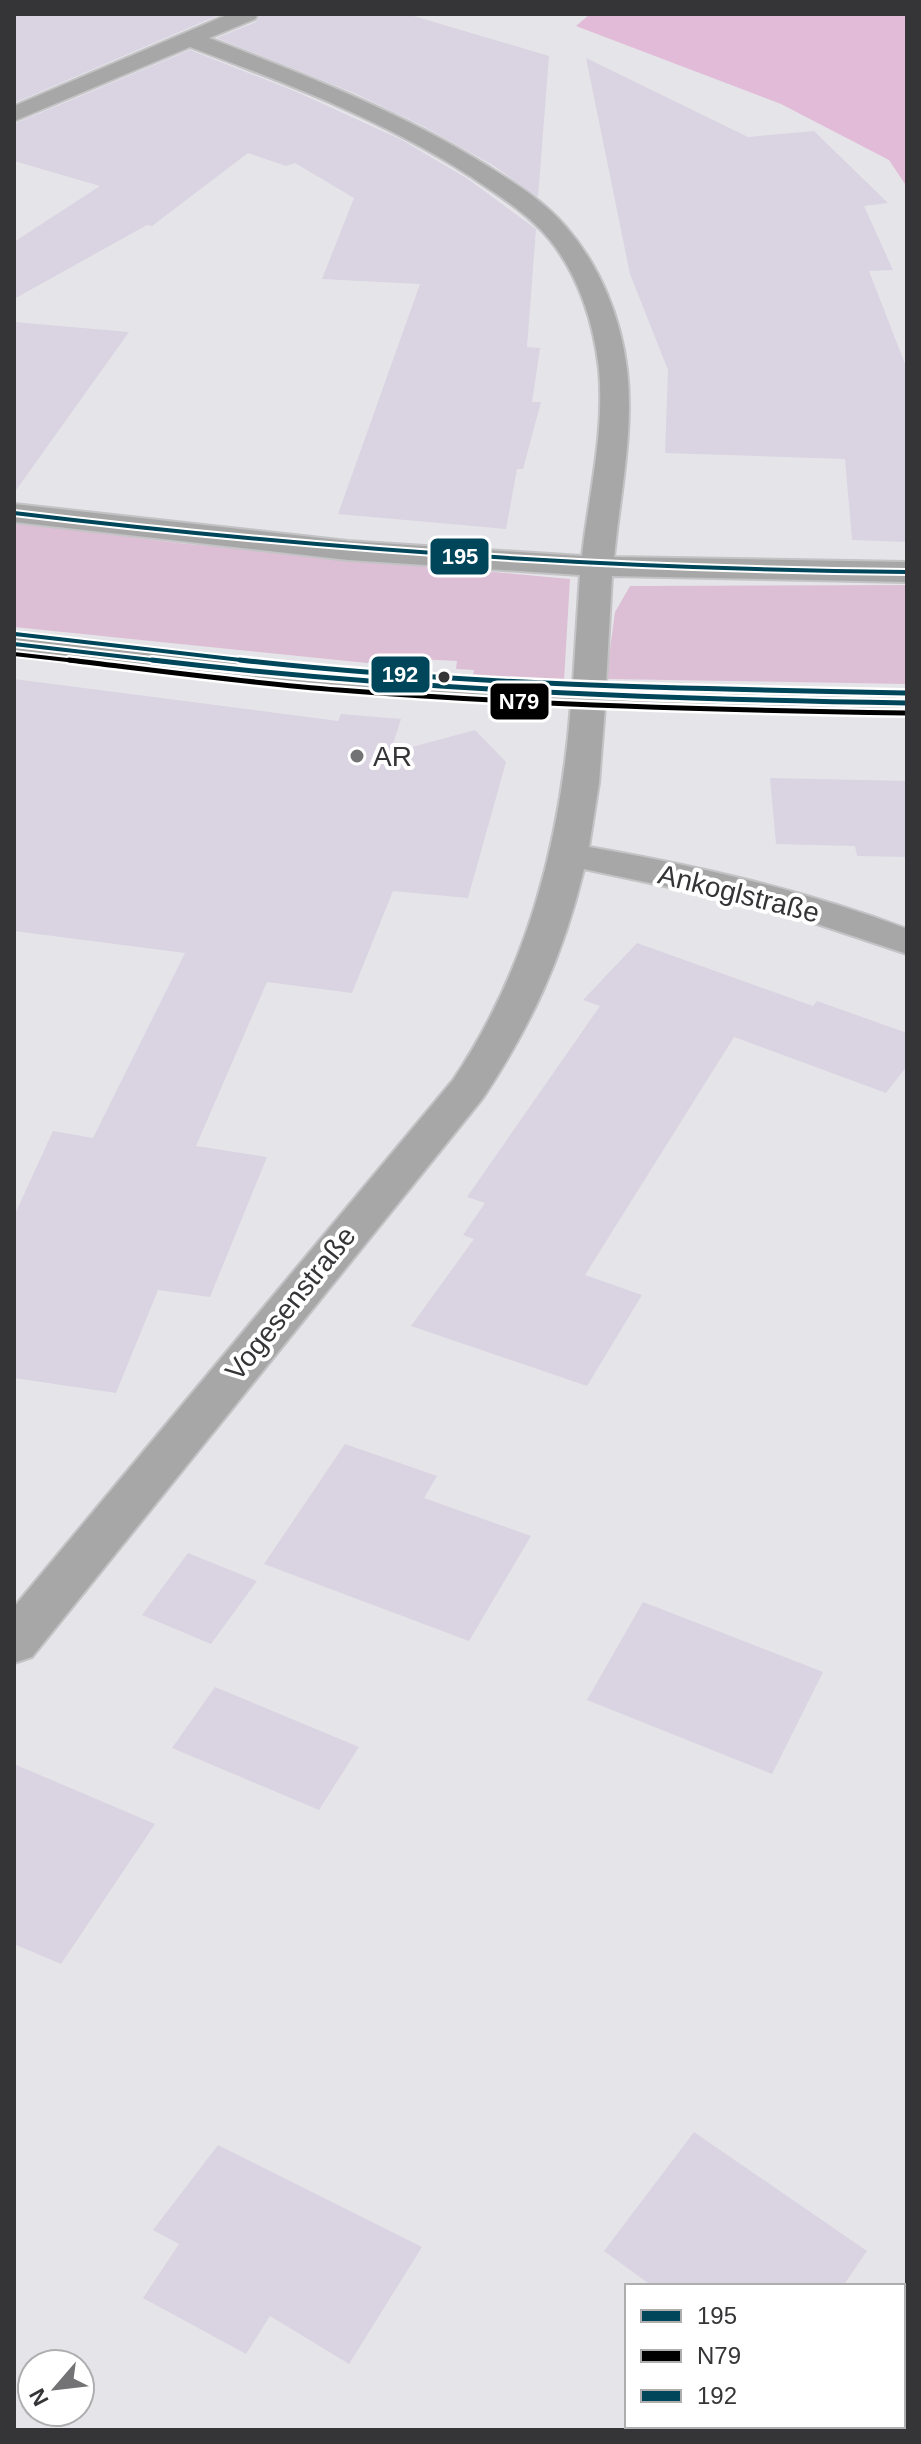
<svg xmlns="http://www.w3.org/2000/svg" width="921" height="2444" viewBox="0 0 921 2444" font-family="Helvetica,sans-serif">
<rect width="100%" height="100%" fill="#e5e5e9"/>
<!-- green -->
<path fill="#ddbfd5" d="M14 522 178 543 570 579 564 681 473 675 474 670 456 669 457 661 418 659 415 666 367 663 14 627Z
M907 585V684L606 679 615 612 630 586Z"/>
<!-- forest -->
<path fill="#e2bbd8" d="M590 14H907V187L889 160 781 104 576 26Z"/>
<!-- building -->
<path fill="#dad3e2" d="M14 14H221L14 103Z
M261 14H407L549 56 538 197 491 164 423 126 354 93 217 38 256 22Z
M190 50 297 92 402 140 468 179 536 229 527 347 540 348 532 402H541L523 469H517L506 529 338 514 420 284 322 279 354 198 295 163 286 166 248 153 152 226 147 225 14 299V242L100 186 14 161V124Z
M586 58 748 137 814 131 888 203 864 206 893 270 869 271 907 369V542L852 540 845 459 665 453 668 370 630 274Z
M14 322 129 332 14 493Z
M14 679 338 721 341 714 401 719 390 753 475 730 506 762 468 898 393 891 352 993 267 982 196 1146 267 1157 210 1297 158 1290 116 1393 14 1378V1216L53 1131 93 1138 185 953 14 931Z
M770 778 907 781V857L857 856 855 846 776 844Z
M637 943 813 1006 817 1001 907 1033V1066L886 1093 734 1037 585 1275 642 1295 587 1386 411 1326 474 1239 463 1235 485 1203 467 1197 600 1006 583 1000Z
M345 1444 437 1476 424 1498 531 1536 469 1641 264 1564Z
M188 1553 257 1581 211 1644 142 1615Z
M643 1602 823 1672 772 1774 587 1700Z
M215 1687 359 1747 319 1810 172 1748Z
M14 1764 155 1824 61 1964 14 1944Z
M694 2132 867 2251 843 2286H652L604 2251Z
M218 2145 422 2247 349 2364 270 2316 246 2354 143 2298 179 2244 153 2230Z"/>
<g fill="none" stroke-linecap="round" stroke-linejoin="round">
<!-- minor casing -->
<g stroke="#c3c3c5" stroke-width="4">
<path id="minor" d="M229 14H258L255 19 209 38C305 75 402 112 489 167 516 184 545 202 566 227 600 266 621 318 627 370 634 432 620 495 614 557L907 562V582L612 576 606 685 907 693V713L605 706 599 783 589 847C697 866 804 890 907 929V954L769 908 584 869C563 956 532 1024 483 1098L32 1657 14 1663V1607L453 1080C529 967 561 838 571 704L298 687 14 654V634L298 666 573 684 580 575 348 560 14 522V504L348 541 582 556C589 494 605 431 599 369 594 324 579 276 550 240 529 214 498 195 470 176 383 120 286 83 190 47L14 121V106Z"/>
</g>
<!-- minor -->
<use href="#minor" fill="#a7a7a8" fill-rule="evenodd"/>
<!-- bus-1-far1 casing -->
<g stroke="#fff" stroke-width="8">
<path id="bus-1-far1" d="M14 513C311 549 608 569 907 572
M14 644 169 662"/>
</g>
<!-- bus-1 casing -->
<g stroke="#fff" stroke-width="10">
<path id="bus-1" d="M152 660C403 690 655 699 907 703"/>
</g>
<!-- bus-2-far1 casing -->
<g stroke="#fff" stroke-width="8">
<path id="bus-2-far1" d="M14 654 85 662"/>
</g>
<!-- bus-2 casing -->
<g stroke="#fff" stroke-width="10">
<path id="bus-2" d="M69 660C159 671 249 683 339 690 528 705 718 710 907 713"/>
</g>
<!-- bus-3-far1 casing -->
<g stroke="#fff" stroke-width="8">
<path id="bus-3-far1" d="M15 634 258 662"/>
</g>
<!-- bus-3 casing -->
<g stroke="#fff" stroke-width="10">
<path id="bus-3" d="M240 660C461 685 685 689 907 693"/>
</g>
<!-- bus-1-far1 -->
<use href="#bus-1-far1" stroke="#00465a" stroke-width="4"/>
<!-- bus-1 -->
<use href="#bus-1" stroke="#00465a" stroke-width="5"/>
<!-- bus-2-far1 -->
<use href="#bus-2-far1" stroke="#000" stroke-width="4"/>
<!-- bus-2 -->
<use href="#bus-2" stroke="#000" stroke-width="5"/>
<!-- bus-3-far1 -->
<use href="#bus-3-far1" stroke="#00465a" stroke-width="4"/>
<!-- bus-3 -->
<use href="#bus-3" stroke="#00465a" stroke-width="5"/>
</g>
<!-- markers -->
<circle fill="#353538" stroke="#fff" stroke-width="3" cx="444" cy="677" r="7"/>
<circle fill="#737376" stroke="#fff" stroke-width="3" cx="357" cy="756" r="8"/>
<g text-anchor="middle" stroke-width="8" stroke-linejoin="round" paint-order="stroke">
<!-- poi labels -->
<g font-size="28" fill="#353538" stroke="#fff" text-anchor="start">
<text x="373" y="766">AR</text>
</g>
<!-- street labels -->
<g font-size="28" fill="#353538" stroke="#fff">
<text transform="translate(739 893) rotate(14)" y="10">Ankoglstraße</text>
<text transform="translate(290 1303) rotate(-51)" y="10">Vogesenstraße</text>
</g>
</g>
<g stroke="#fff" stroke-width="3">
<rect x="429" y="537" width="61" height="39" rx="8" fill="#00465a"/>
<rect x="370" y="655" width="61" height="39" rx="8" fill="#00465a"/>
<rect x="489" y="682" width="61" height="39" rx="8" fill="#000"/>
</g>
<g font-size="22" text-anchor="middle" font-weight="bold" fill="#fff">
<text x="460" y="564">195</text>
<text x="400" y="682">192</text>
<text x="519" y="709">N79</text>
</g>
<!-- border -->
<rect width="921" height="2444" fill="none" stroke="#353538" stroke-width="32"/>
<!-- legend -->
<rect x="625" y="2284" width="280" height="144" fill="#ffffff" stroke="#aeaeaf" stroke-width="2"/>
<rect x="641" y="2310" width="40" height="12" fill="#00465a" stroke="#aeaeaf" stroke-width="2"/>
<text x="697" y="2324" font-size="24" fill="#353538">195</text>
<rect x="641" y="2350" width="40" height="12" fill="#000000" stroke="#aeaeaf" stroke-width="2"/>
<text x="697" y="2364" font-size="24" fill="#353538">N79</text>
<rect x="641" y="2390" width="40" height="12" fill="#00465a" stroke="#aeaeaf" stroke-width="2"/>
<text x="697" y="2404" font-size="24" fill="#353538">192</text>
<!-- north arrow -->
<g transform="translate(56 2388) rotate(242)"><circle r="38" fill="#ffffff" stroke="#aeaeaf" stroke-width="2"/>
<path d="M0-6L14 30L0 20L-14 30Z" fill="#737376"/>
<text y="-12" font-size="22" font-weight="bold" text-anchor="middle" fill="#353538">N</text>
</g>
</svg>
